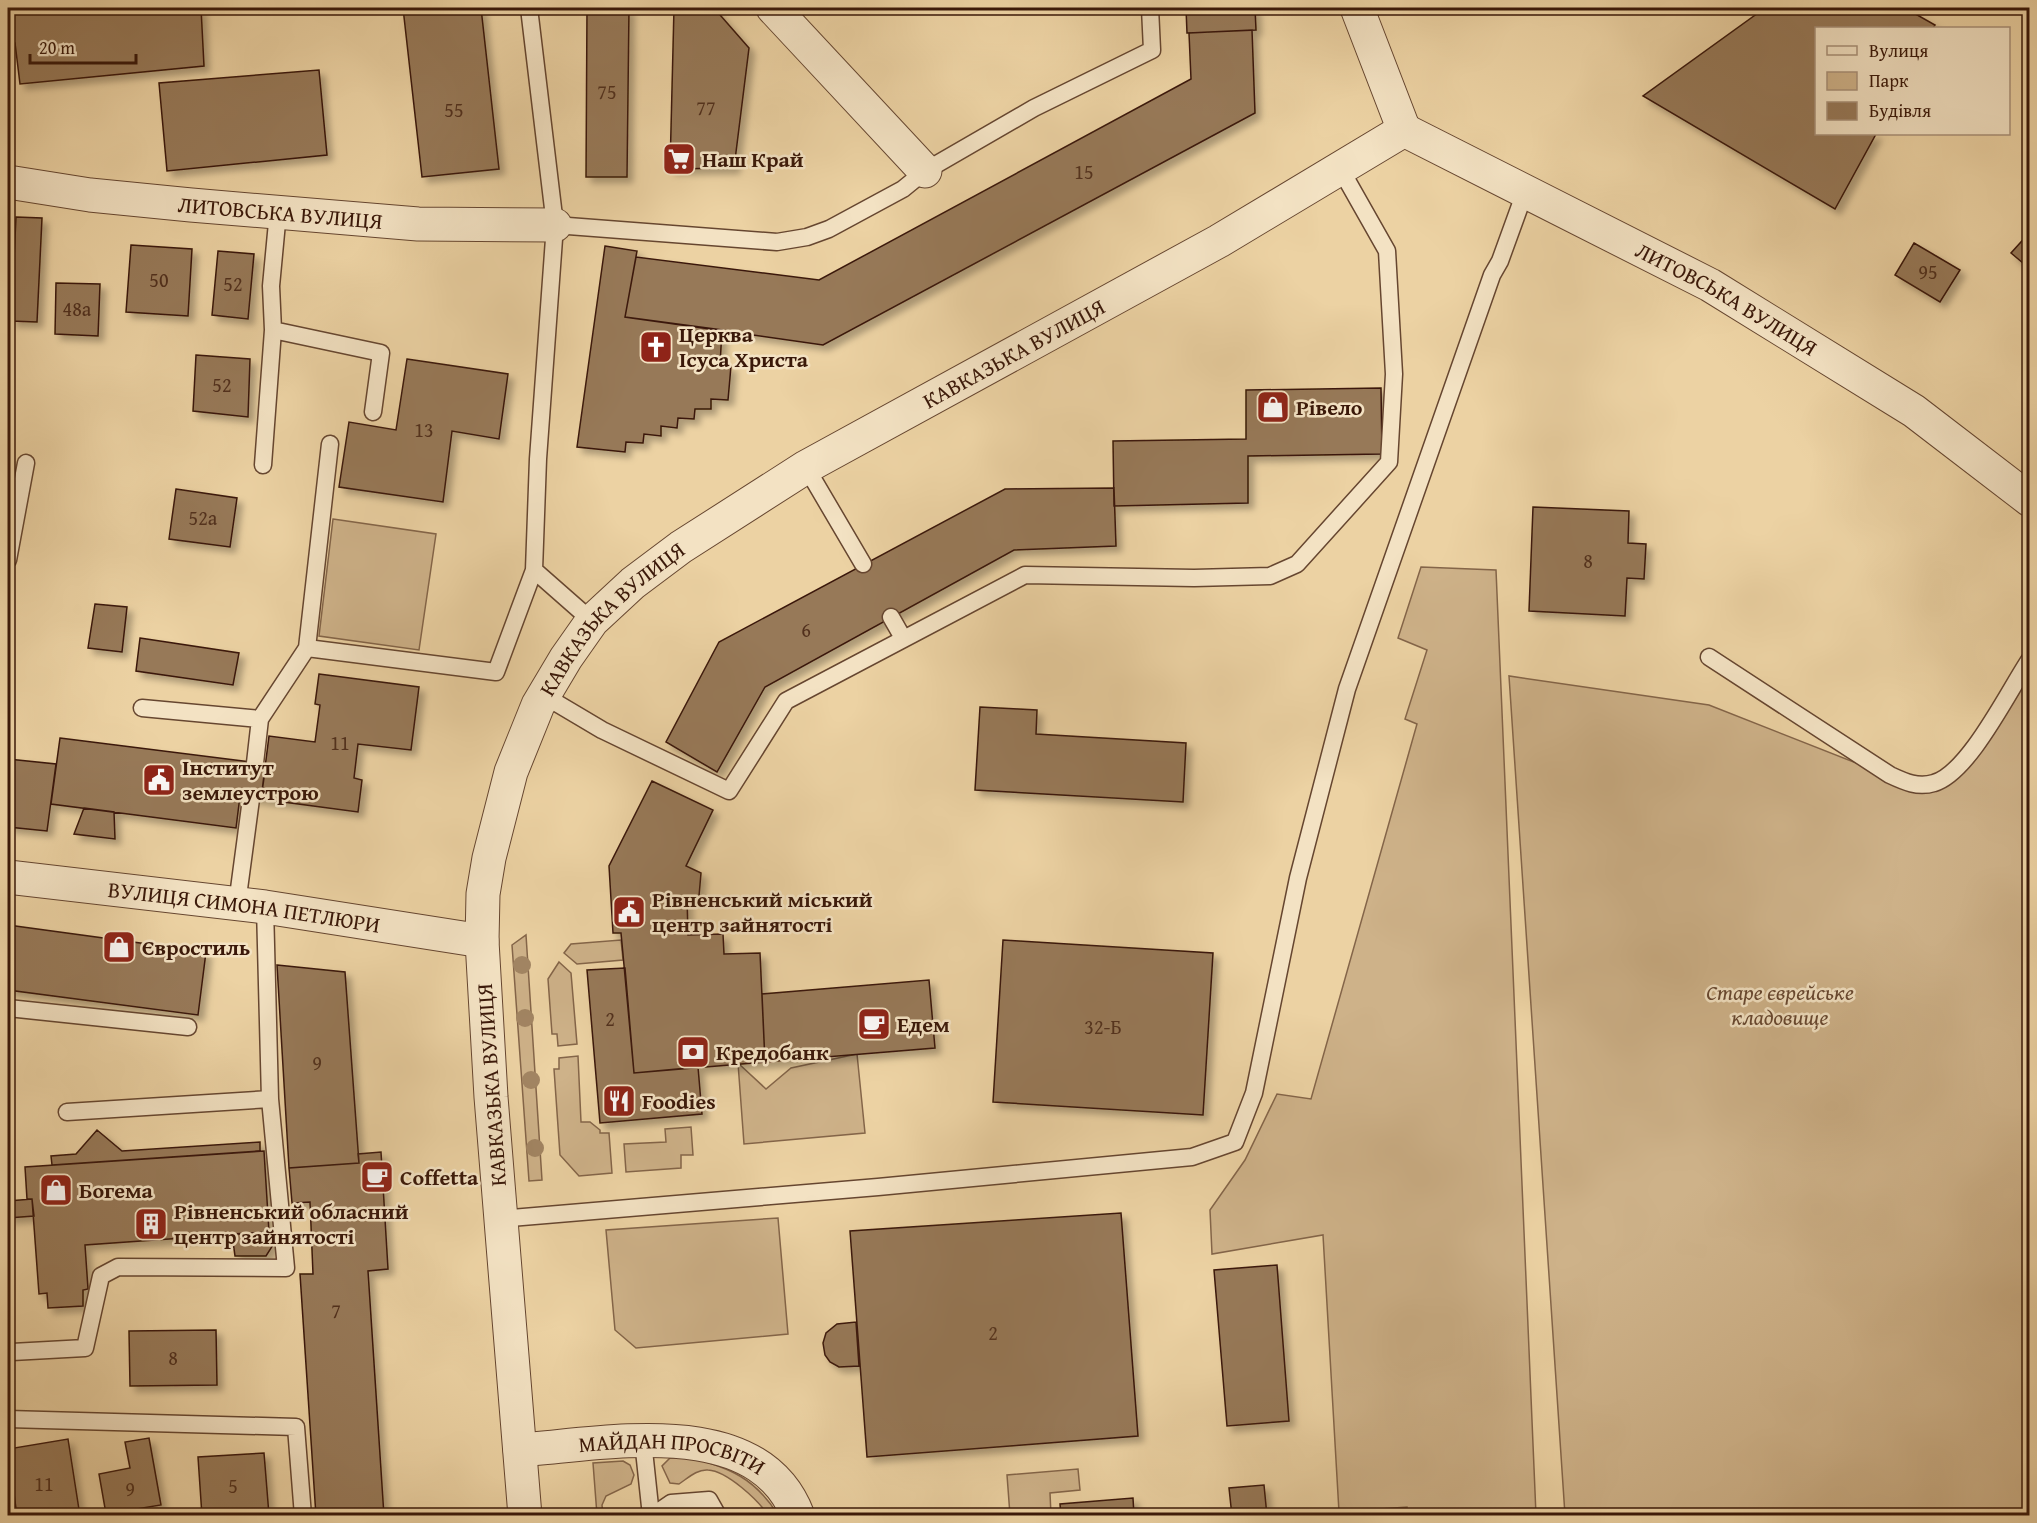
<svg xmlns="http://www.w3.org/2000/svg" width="2037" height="1523" viewBox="0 0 2037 1523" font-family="'Gentium Book Plus',serif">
<defs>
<filter id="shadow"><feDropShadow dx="5.5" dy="5.5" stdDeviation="3" flood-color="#0004"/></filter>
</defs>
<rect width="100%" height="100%" fill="#ecd2a3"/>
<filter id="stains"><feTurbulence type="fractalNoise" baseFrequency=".00333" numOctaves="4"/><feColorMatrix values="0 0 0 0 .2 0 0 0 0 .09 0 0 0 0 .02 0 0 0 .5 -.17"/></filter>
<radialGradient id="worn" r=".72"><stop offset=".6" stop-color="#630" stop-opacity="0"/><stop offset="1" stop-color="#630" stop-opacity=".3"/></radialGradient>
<!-- green -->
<path fill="#ceb289" stroke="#846549" stroke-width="1.5" d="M333 519 436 534 419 650 319 636Z
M1421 567 1496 570 1536 1515H1408L1407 1507 1339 1512 1323 1235 1212 1254 1210 1210 1245 1160 1277 1094 1311 1099 1417 724 1405 719 1427 650 1398 638Z
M2029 659V1515H1565L1509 676 1709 705 1912 785 1954 773Z
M526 935 542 1180 529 1181 512 945Z
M621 940 623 960 577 964 564 953 571 944Z
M559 962 571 973 577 1044 558 1046 557 1034H552L548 979Z
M857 1054 865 1133 744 1144 738 1063 766 1089 791 1068Z
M578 1056 581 1122H590L600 1130V1133H609L612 1173 579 1176 560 1155 554 1069H559V1058Z
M691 1127 693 1155H681V1168L626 1172 624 1144 666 1142 665 1129Z
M778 1218 788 1334 636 1348 615 1330 606 1230Z
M689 1457C730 1468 755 1478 778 1515H768C758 1500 727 1471 708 1470 697 1469 688 1478 679 1484L670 1483 662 1466 670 1458Z
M623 1461 630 1465 634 1475 631 1484 606 1496 602 1505 603 1515H597L593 1463Z
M1078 1469 1080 1490 1050 1493 1051 1515H1010L1007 1475Z
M965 1511 977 1515H913Z"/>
<!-- building -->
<path fill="#977959" stroke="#3a1809" stroke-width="1.5" filter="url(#shadow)" d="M8 8H201L204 66 20 84 15 43H8Z
M403 8H481L499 169 422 177Z
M587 8H629L627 177H586Z
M674 8H714L749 48 734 168 670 169Z
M1186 8H1255L1256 30 1187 33Z
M1765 8H1905L1935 25 1933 28H1816V134H1876L1835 209 1643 96Z
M1252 30 1255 113 823 345 625 317 636 257 819 280 1191 79 1189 33Z
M319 70 327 155 167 171 159 83Z
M16 217 42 218 37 322 11 321Z
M2030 232V269L2011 253Z
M1914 243 1960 270 1940 302 1895 275Z
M131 245 192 249 188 316 126 312Z
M605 246 637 251 625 317 722 330 720 365 731 366 728 400 711 399V409H695L694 419 678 418 677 428 661 426V436L644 434 643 443 626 442 625 452 577 447Z
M218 251 254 254 248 319 212 315Z
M56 283 100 284 98 336 55 334Z
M196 355 250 359 248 417 193 411Z
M407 359 508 374 499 439 452 431 443 502 339 487 349 422 396 430Z
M1381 388 1382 454 1248 456V503L1114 506 1113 441 1246 439V390Z
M1114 488 1116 546 1014 550 765 687 717 772 666 742 719 642 1005 489Z
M176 489 237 498 230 547 169 539Z
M1533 507 1629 511 1628 543 1646 544 1644 579 1627 578 1625 616 1529 611Z
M95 604 127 607 122 652 88 648Z
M140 638 239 653 233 685 136 671Z
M319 674 419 687 411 750 358 744 354 778 362 780 358 812 261 799 269 736 315 742 320 705 315 704Z
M980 707 1037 710 1036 734 1186 743 1183 802 975 790Z
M60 738 266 764 261 799 240 796 236 828 51 804Z
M8 759 56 764 47 831 8 827Z
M652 781 713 810 686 866 701 873 699 896 687 897 688 935 723 934 724 954 760 953 765 1062 634 1073 621 933H613L609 866Z
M84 808 114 812 115 839 74 834Z
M8 925 206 952 198 1015 8 990Z
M1003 940 1213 953 1203 1115 993 1102Z
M277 965 345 972 359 1163 289 1168Z
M625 968 634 1073 698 1067 702 1114 600 1123 587 970Z
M929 980 935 1048 765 1062 762 994Z
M97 1130 122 1151 260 1142V1151L52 1165 51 1156 76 1154Z
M264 1151 269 1232 85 1245 88 1289 83 1290V1306L48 1308 47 1293 39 1294 32 1199H27L25 1167Z
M381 1152 388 1269 368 1271 384 1516H316L300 1274H313L310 1202 292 1203 289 1168 359 1163 358 1154Z
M32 1199 34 1216 8 1218V1201Z
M1121 1213 1138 1436 867 1457 850 1231Z
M269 1232 273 1245 266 1256H235L232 1234Z
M1277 1265 1289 1421 1227 1426 1214 1270Z
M856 1322 859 1366 839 1367 830 1362 825 1355 823 1343 826 1333 837 1324Z
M216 1330 217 1385 130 1386 129 1331Z
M149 1438 161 1505 106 1514 99 1474 130 1468 125 1442Z
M68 1439 80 1516H17L8 1449Z
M264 1453 269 1515 202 1516 198 1457Z
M1264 1485 1267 1516H1232L1229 1488Z
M1133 1498 1134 1516H1061L1060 1504Z"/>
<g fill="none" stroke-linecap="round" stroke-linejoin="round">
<!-- service casing -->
<g stroke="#664630" stroke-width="19">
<path id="service" d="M555 225 777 242 807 237 829 229 903 189 925 171 1034 108 1152 50 1150 8
M273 330 271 286 278 212
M263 465 273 330 381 353 373 412
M806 467 863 564
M8 560 26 463
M534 570 592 621
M891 617 903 638
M307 648 496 672 534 570 538 459 555 225 529 8
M1709 657 1890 775C1905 782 1918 788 1934 783 1969 773 2009 690 2030 659
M543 695 602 730 729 791 786 701 1025 575 1194 578 1270 576 1297 564 1389 462 1394 374 1387 251 1340 168
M142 708 260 719
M255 763 260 719 307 648 330 444
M237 904 251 799
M8 1008 188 1027
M67 1112 270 1099
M500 1219 878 1187 1192 1157 1235 1142 1254 1093 1298 878 1347 689 1492 275 1500 261 1525 192
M12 1352 85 1348 101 1276 118 1267 286 1268 270 1099 265 907
M8 1419 296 1427 303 1516
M643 1441 651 1516
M652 1516 671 1503 709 1500 718 1516"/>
</g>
<!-- minor casing -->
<g stroke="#664630" stroke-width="35">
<g id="minor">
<path d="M773 8 925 171"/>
<path id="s1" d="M8 182 90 195 191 205 418 224 555 225"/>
<path id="s2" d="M520 1450C606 1444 758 1411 798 1516"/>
</g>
</g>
<!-- tertiary casing -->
<g stroke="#664630" stroke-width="35">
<g id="tertiary">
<path d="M1357 8 1404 130"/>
<path id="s3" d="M1404 130 1710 285 1914 411 2030 500"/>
<path id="s4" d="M8 877 265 907 482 941"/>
<path id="s5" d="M525 1516 491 1097 482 941 483 894 489 858 511 772 538 705 566 658 592 621 633 583 681 547 806 467 1219 241 1404 130"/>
</g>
</g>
<!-- service -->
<use href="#service" stroke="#f3e2c3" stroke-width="16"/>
<!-- minor -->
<use href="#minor" stroke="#f3e2c3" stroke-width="33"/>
<!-- tertiary -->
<use href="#tertiary" stroke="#f3e2c3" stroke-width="33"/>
</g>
<!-- trees -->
<g fill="#a28563">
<circle cx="522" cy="965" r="9"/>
<circle cx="525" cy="1018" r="9"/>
<circle cx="531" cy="1080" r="9"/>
<circle cx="535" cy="1148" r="9"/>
</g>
<!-- icons -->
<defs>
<g id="supermarket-square" transform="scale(1.725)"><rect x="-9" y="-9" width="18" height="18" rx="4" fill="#8f2418" stroke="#f3e2c3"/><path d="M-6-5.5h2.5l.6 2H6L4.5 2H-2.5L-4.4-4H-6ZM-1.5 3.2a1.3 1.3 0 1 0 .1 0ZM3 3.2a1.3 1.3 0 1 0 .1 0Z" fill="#fff"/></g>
<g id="church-square" transform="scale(1.725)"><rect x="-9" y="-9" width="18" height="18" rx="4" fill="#8f2418" stroke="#f3e2c3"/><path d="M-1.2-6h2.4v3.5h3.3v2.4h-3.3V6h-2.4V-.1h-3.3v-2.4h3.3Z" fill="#fff"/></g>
<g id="shop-square" transform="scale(1.725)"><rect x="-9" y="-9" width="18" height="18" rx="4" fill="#8f2418" stroke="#f3e2c3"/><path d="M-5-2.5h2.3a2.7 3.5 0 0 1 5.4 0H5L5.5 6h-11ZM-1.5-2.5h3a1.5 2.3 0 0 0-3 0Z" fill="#fff"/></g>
<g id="civic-square" transform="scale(1.725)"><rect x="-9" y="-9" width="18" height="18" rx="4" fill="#8f2418" stroke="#f3e2c3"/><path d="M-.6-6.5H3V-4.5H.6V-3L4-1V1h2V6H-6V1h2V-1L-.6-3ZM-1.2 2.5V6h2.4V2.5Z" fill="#fff"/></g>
<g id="cafe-square" transform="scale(1.725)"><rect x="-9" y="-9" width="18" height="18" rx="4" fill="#8f2418" stroke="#f3e2c3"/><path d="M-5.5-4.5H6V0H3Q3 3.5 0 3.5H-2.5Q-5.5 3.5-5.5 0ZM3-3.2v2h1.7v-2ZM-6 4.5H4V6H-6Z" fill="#fff"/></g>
<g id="bank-square" transform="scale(1.725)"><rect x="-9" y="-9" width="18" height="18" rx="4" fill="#8f2418" stroke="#f3e2c3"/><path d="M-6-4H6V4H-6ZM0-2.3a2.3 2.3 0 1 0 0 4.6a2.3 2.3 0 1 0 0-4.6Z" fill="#fff"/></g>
<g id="restaurant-square" transform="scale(1.725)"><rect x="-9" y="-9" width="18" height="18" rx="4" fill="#8f2418" stroke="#f3e2c3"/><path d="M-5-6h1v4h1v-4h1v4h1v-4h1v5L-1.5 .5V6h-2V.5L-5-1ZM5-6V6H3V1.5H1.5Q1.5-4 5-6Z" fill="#fff"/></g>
<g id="building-square" transform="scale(1.725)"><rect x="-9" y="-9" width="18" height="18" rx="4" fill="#8f2418" stroke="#f3e2c3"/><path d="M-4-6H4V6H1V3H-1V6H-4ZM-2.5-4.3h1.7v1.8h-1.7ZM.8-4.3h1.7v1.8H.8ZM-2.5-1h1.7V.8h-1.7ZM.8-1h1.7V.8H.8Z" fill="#fff"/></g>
</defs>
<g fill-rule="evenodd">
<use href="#supermarket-square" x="679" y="159"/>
<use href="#church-square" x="656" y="347"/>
<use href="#shop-square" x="1273" y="407"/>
<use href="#civic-square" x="159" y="780"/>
<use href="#civic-square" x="629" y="912"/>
<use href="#shop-square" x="119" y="947"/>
<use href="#cafe-square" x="874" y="1024"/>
<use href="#bank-square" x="693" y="1052"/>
<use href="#restaurant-square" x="619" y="1101"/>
<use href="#cafe-square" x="377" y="1177"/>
<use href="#shop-square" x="56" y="1190"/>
<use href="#building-square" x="151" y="1224"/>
</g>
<g text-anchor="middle" stroke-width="5" stroke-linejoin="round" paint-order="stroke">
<!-- number labels -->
<g font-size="20" fill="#51301d">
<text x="607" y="99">75</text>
<text x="706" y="115">77</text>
<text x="454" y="117">55</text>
<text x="1084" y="179">15</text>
<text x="1928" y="279">95</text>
<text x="159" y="287">50</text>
<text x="233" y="291">52</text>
<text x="77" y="316">48а</text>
<text x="222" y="392">52</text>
<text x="424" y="437">13</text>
<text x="203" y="525">52а</text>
<text x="1588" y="568">8</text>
<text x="806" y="637">6</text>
<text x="340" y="750">11</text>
<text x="610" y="1026">2</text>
<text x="1103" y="1034">32-Б</text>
<text x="317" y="1070">9</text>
<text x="336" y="1318">7</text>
<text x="993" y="1340">2</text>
<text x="173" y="1365">8</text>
<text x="44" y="1491">11</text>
<text x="233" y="1493">5</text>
<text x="130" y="1496">9</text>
</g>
<!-- poi labels -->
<g font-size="22" font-weight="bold" fill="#3a1809" stroke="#f3e2c3" text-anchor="start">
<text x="702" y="167">Наш Край</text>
<text x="679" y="342">Церква<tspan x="679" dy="25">Ісуса Христа</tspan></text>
<text x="1296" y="415">Рівело</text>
<text x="182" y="775">Інститут<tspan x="182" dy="25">землеустрою</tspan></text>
<text x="652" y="907">Рівненський міський<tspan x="652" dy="25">центр зайнятості</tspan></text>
<text x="142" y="955">Євростиль</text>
<text x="897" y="1032">Едем</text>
<text x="716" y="1060">Кредобанк</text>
<text x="642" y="1109">Foodies</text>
<text x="400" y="1185">Coffetta</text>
<text x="79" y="1198">Богема</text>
<text x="174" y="1219">Рівненський обласний<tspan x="174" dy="25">центр зайнятості</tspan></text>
</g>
<!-- street labels -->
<g font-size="22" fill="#3a1809" stroke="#f3e2c3">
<text dy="8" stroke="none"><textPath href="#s1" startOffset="274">ЛИТОВСЬКА ВУЛИЦЯ</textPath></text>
<text dy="8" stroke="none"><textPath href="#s3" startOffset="364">ЛИТОВСЬКА ВУЛИЦЯ</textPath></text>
<text dy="8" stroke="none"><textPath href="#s5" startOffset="1422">КАВКАЗЬКА ВУЛИЦЯ</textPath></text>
<text dy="8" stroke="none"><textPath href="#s5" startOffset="936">КАВКАЗЬКА ВУЛИЦЯ</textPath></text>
<text dy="8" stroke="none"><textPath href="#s4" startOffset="238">ВУЛИЦЯ СИМОНА ПЕТЛЮРИ</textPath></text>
<text transform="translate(491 1085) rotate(-94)" y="8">КАВКАЗЬКА ВУЛИЦЯ</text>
<text dy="8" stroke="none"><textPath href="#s2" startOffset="154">МАЙДАН ПРОСВІТИ</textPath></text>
</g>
<!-- park labels -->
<g font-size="22" font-style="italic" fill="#66462f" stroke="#f3e2c3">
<text x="1780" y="1000">Старе єврейське<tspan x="1780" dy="25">кладовище</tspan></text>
</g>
</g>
<!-- margin -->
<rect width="2037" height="1523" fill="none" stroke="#ecd2a3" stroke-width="30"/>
<rect x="9" y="9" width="2019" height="1505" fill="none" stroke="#3a1809" stroke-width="3"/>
<rect x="15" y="15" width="2007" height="1493" fill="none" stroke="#3a1809" stroke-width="1.5"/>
<!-- legend -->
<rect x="1815" y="27" width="195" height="108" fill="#f3e2c3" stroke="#a99179" stroke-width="1.5"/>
<rect x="1827" y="46" width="30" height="9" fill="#f3e2c3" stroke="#a99179" stroke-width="1.5"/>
<text x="1869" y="57" font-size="18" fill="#3a1809">Вулиця</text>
<rect x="1827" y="72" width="30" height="18" fill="#ceb289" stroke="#a99179" stroke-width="1.5"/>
<text x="1869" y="87" font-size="18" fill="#3a1809">Парк</text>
<rect x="1827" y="102" width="30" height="18" fill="#977959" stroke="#a99179" stroke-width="1.5"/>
<text x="1869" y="117" font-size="18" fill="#3a1809">Будівля</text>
<!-- scale -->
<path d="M30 54v9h106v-9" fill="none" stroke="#3a1809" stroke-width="3"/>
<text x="39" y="54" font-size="18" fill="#3a1809" stroke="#f3e2c3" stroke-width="4.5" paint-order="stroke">20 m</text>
<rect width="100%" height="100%" filter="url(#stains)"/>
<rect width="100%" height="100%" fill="url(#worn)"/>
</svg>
